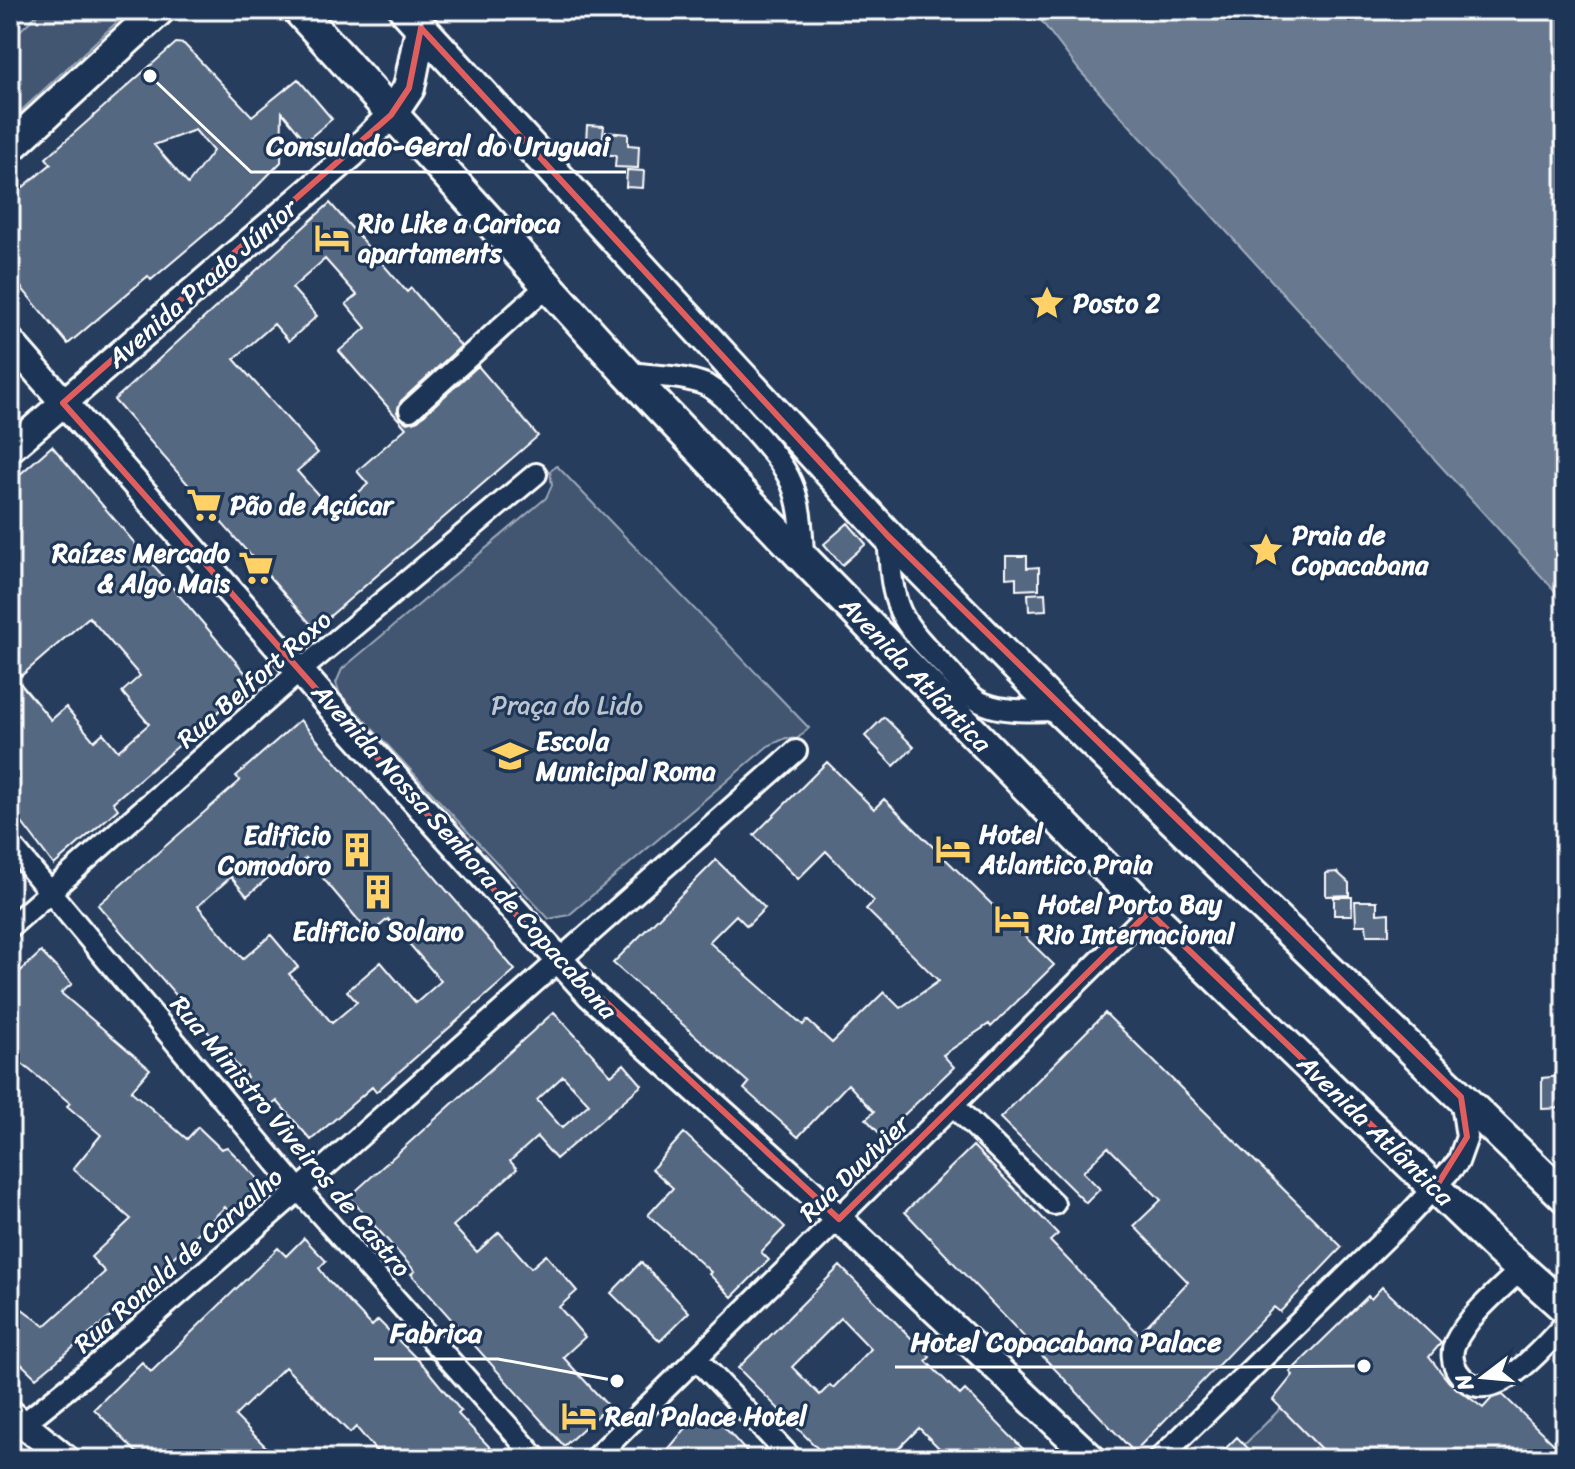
<svg xmlns="http://www.w3.org/2000/svg" width="1575" height="1469" viewBox="0 0 1575 1469" font-family="Sriracha,sans-serif">
<rect width="100%" height="100%" fill="#263d5e"/>
<filter id="ink" filterUnits="userSpaceOnUse"><feTurbulence type="fractalNoise" baseFrequency=".0125" numOctaves="2"/><feDisplacementMap in="SourceGraphic" scale="16" xChannelSelector="R" yChannelSelector="G"/><feConvolveMatrix kernelMatrix="1 2 1 2 8 2 1 2 1" color-interpolation-filters="sRGB"/></filter>
<g filter="url(#ink)">
<!-- green -->
<path fill="#425672" stroke="#a0aab8" stroke-width="2" d="M42 10H130L10 121V40Z
M557 466 809 728 797 739 786 738 768 746 569 915 549 919 340 694 336 683 342 669 546 498 552 485 550 471Z
M1281 1408 1331 1459H1258L1244 1445Z"/>
<!-- water -->
<path fill="#67788e" stroke="#a4aebb" stroke-width="2" d="M1033 10H1565V602L1079 70Z"/>
<!-- building -->
<path fill="#556781" stroke="#fff" stroke-width="2" fill-rule="evenodd" d="M176 43 184 44 252 116 298 79 332 119 306 141 282 112 281 162 234 210 151 280 148 276 68 344 10 274V198L51 164 46 158ZM195 130 213 151 188 184 154 145Z
M587 125 604 126 602 143 586 142Z
M606 132 628 134V145L639 146 638 168 615 167 616 155H605Z
M627 170 644 171 643 188 626 187Z
M330 203 407 292 411 288 461 346 401 401 397 412 400 418 407 423 418 420 478 366 538 436 315 629 114 400ZM325 259 357 295 346 304 366 328 339 351 406 428 357 471 368 484 335 514 297 471 318 453 234 359 274 324 289 341 317 316 292 288Z
M52 446 253 682 113 802 118 809 54 865 10 807V671L51 720 66 707 94 741 103 733 118 751 149 724 122 692 140 676 89 617 21 676 10 663V483Z
M848 523 866 544 842 565 824 544Z
M1006 556H1027V568L1039 567V589L1016 590V577L1006 578Z
M1045 593 1046 610 1029 611 1028 594Z
M884 717 914 747 894 766 865 736Z
M300 720 515 970 376 1092 372 1087 311 1140 277 1101 265 1111 241 1083 247 1077 98 905 240 781 236 776ZM291 858 297 865 306 858 370 934 388 919 441 981 416 1003 381 962 347 991 357 1002 332 1023 289 974 298 967 271 935 243 959 198 906 231 877 247 896Z
M827 762 874 809 884 799 1054 965 991 1027 989 1024 943 1055 954 1067 882 1136 866 1119 874 1112 848 1084 798 1137 744 1089 749 1083 613 963 716 860 765 908 747 926 736 915 709 942 803 1025 807 1020 832 1043 884 992 900 1008 939 981 866 909 874 901 826 851 798 879 754 835Z
M1337 872 1349 883V895L1326 896V873Z
M1334 897H1352V915H1334Z
M1355 901H1377V914L1389 913V935H1367L1366 925H1356Z
M41 952 72 984 61 993 150 1069 131 1091 187 1139 198 1127 221 1149 227 1147 265 1186 233 1217 225 1207 119 1310 36 1378 10 1353V1300L45 1326 105 1272 91 1257 131 1219 73 1169 101 1135 67 1106 70 1103 10 1054V981Z
M554 1012 611 1075 624 1064 642 1085 556 1159 537 1137 510 1161 517 1169 453 1226 477 1252 499 1232 531 1268 546 1255 577 1291 559 1307 585 1337 563 1357 608 1406 564 1446 411 1274 415 1271 349 1197ZM563 1076 589 1104 562 1128 537 1100Z
M1105 1013 1342 1247 1280 1312 1274 1307 1134 1452 905 1212 973 1146 1058 1234 1050 1241 1139 1334 1188 1282 1134 1226 1161 1200 1108 1147 1083 1172 1100 1189 1086 1203 1000 1118Z
M1561 1076 1565 1108 1542 1109V1078Z
M684 1133 785 1227 761 1252 769 1260 732 1297 709 1274 711 1272 648 1215 673 1188 652 1169Z
M304 1238 326 1261 319 1268 328 1280 372 1326 378 1320 424 1366 461 1411 458 1414 501 1459H383L356 1427 350 1433 285 1367 235 1416 278 1459H143L94 1409 142 1362 151 1372 278 1248 286 1256Z
M641 1262 689 1312 660 1341 611 1293Z
M840 1266 930 1357 926 1361 960 1395 965 1390 1033 1459H950L919 1428 888 1459H828L738 1368ZM841 1318 871 1349 833 1388 830 1385 820 1395 792 1367Z
M1382 1287 1441 1343 1429 1357 1449 1382 1483 1408 1492 1398 1503 1395 1565 1455V1459H1447L1438 1450 1425 1459H1331L1273 1400 1293 1375 1290 1372 1368 1296 1371 1299Z
M696 1416 717 1419 753 1459H660Z
M1237 1437 1258 1459H1215Z"/>
<g fill="none" stroke-linecap="round" stroke-linejoin="round">
<!-- minor casing -->
<g stroke="#fff" stroke-width="26">
<path id="minor" d="M627 373C651 376 683 375 706 385 723 393 734 409 746 422 793 474 801 487 803 558
M410 410 547 286
M888 536C893 613 896 616 949 671 960 683 970 699 985 704 1007 713 1036 710 1059 710
M10 844 299 1190 537 1459
M10 927 301 670 536 474
M954 1106 1054 1204
M1521 1269C1499 1291 1469 1314 1455 1343 1451 1352 1452 1363 1458 1372 1488 1416 1543 1347 1565 1324
M696 1358 792 1459
M23 1424 99 1363 299 1190 796 751
M594 1459 1149 912
M1159 1459 1401 1223 1458 1162 1467 1137 1461 1097"/>
</g>
<!-- major casing -->
<g stroke="#fff" stroke-width="32">
<path id="major" d="M10 341 340 717 590 994 809 1191 1093 1459
M10 449 351 155 391 115
M10 1413 66 1459"/>
</g>
<!-- highway casing -->
<g stroke="#fff" stroke-width="36">
<path id="highway" d="M298 10 627 373 803 558 1149 912 1492 1243 1565 1308
M405 10 888 536 1059 710 1565 1197
M391 115 409 88 421 28
M10 147 159 10"/>
</g>
<!-- minor -->
<use href="#minor" stroke="#1d3557" stroke-width="20"/>
<!-- major -->
<use href="#major" stroke="#1d3557" stroke-width="26"/>
<!-- highway -->
<use href="#highway" stroke="#1d3557" stroke-width="30"/>
</g>
</g>
<!-- marked area -->
<path fill="none" stroke="#e05e5e" stroke-width="6" stroke-linejoin="round" d="M421 28 888 536 1461 1097 1467 1137 1436 1187 1149 912 839 1219 535 936 63 403 391 115 409 88Z"/>
<!-- icons -->
<defs>
<g id="hotel-bare" transform="scale(2.76)"><path d="M-6-4.5h1.5V1H6V5H4.5V3h-9V5H-6ZM-4 0a1.8 1.8 0 1 1 3.6 0ZM.5 0V-2.5h3Q6-2.5 6 0Z" fill="#ffd166" stroke="#1d3557" stroke-width="2.5" paint-order="stroke"/></g>
<g id="sight-bare" transform="scale(2.76)"><path d="M0-6L1.8-2.2L6-1.7L2.9 1.2L3.7 5.4L0 3.3L-3.7 5.4L-2.9 1.2L-6-1.7L-1.8-2.2Z" fill="#ffd166" stroke="#1d3557" stroke-width="2.5" paint-order="stroke"/></g>
<g id="supermarket-bare" transform="scale(2.76)"><path d="M-6-5.5h2.5l.6 2H6L4.5 2H-2.5L-4.4-4H-6ZM-1.5 3.2a1.3 1.3 0 1 0 .1 0ZM3 3.2a1.3 1.3 0 1 0 .1 0Z" fill="#ffd166" stroke="#1d3557" stroke-width="2.5" paint-order="stroke"/></g>
<g id="school-bare" transform="scale(2.76)"><path d="M0-5L7-2L0 1L-7-2ZM-4 1L0 2.5L4 1V4Q0 6-4 4Z" fill="#ffd166" stroke="#1d3557" stroke-width="2.5" paint-order="stroke"/></g>
<g id="building-bare" transform="scale(2.76)"><path d="M-4-6H4V6H1V3H-1V6H-4ZM-2.5-4.3h1.7v1.8h-1.7ZM.8-4.3h1.7v1.8H.8ZM-2.5-1h1.7V.8h-1.7ZM.8-1h1.7V.8H.8Z" fill="#ffd166" stroke="#1d3557" stroke-width="2.5" paint-order="stroke"/></g>
</defs>
<g fill-rule="evenodd">
<use href="#hotel-bare" x="332" y="238"/>
<use href="#sight-bare" x="1047" y="303"/>
<use href="#supermarket-bare" x="204" y="505"/>
<use href="#sight-bare" x="1266" y="550"/>
<use href="#supermarket-bare" x="256" y="568"/>
<use href="#school-bare" x="510" y="756"/>
<use href="#hotel-bare" x="953" y="849"/>
<use href="#building-bare" x="357" y="850"/>
<use href="#building-bare" x="378" y="892"/>
<use href="#hotel-bare" x="1012" y="919"/>
<use href="#hotel-bare" x="579" y="1416"/>
</g>
<g text-anchor="middle" stroke-width="6" stroke-linejoin="round" paint-order="stroke">
<!-- poi labels -->
<g font-size="26" font-weight="bold" fill="#fff" stroke="#1d3557" text-anchor="start">
<text x="358" y="232">Rio Like a Carioca<tspan x="358" dy="30">apartaments</tspan></text>
<text x="1073" y="312">Posto 2</text>
<text x="230" y="514">Pão de Açúcar</text>
<text x="1292" y="544">Praia de<tspan x="1292" dy="30">Copacabana</tspan></text>
<text x="230" y="562" text-anchor="end">Raízes Mercado<tspan x="230" dy="30">&amp; Algo Mais</tspan></text>
<text x="536" y="750">Escola<tspan x="536" dy="30">Municipal Roma</tspan></text>
<text x="979" y="843">Hotel<tspan x="979" dy="30">Atlantico Praia</tspan></text>
<text x="331" y="844" text-anchor="end">Edificio<tspan x="331" dy="30">Comodoro</tspan></text>
<text x="1038" y="913">Hotel Porto Bay<tspan x="1038" dy="30">Rio Internacional</tspan></text>
<text x="378" y="940" text-anchor="middle">Edificio Solano</text>
<text x="605" y="1425">Real Palace Hotel</text>
</g>
<!-- street labels -->
<g font-size="26" fill="#fff" stroke="#1d3557">
<text transform="translate(202 283) rotate(-41)" y="9">Avenida Prado Júnior</text>
<text transform="translate(916 674) rotate(46)" y="9">Avenida Atlântica</text>
<text transform="translate(254 679) rotate(-41)" y="9">Rua Belfort Roxo</text>
<text transform="translate(465 851) rotate(48)" y="9">Avenida Nossa Senhora de Copacabana</text>
<text transform="translate(1376 1130) rotate(44)" y="9">Avenida Atlântica</text>
<text transform="translate(291 1136) rotate(50)" y="9">Rua Ministro Viveiros de Castro</text>
<text transform="translate(854 1168) rotate(-44)" y="9">Rua Duvivier</text>
<text transform="translate(178 1260) rotate(-41)" y="9">Rua Ronald de Carvalho</text>
</g>
<!-- park labels -->
<g font-size="26" fill="#bdc4ce" stroke="#1d3557">
<text x="567" y="714">Praça do Lido</text>
</g>
</g>
<!-- callouts -->
<path fill="none" stroke="#fff" stroke-width="3" d="M150 76L251 172H626M617 1381L498 1359H374M1364 1366L1237 1367H895"/>
<g fill="#fff" stroke="#1d3557" stroke-width="3">
<circle cx="150" cy="76" r="8"/>
<circle cx="617" cy="1381" r="8"/>
<circle cx="1364" cy="1366" r="8"/>
</g>
<g font-size="28" text-anchor="middle" font-weight="bold" fill="#fff" stroke="#1d3557" stroke-width="6" stroke-linejoin="round" paint-order="stroke">
<text x="438" y="155">Consulado-Geral do Uruguai</text>
<text x="436" y="1342">Fabrica</text>
<text x="1066" y="1351">Hotel Copacabana Palace</text>
</g>
<!-- margin -->
<rect width="1575" height="1469" fill="none" stroke="#1d3557" stroke-width="40"/>
<rect x="20" y="20" width="1535" height="1429" fill="none" stroke="#fff" stroke-width="3" filter="url(#ink)"/>
<!-- north arrow -->
<g transform="translate(1483 1377) rotate(254)" stroke="#1d3557" stroke-width="6" paint-order="stroke">
<path d="M0-6L14 30L0 20L-14 30Z" fill="#ffffff"/>
<text y="-12" font-size="22" font-weight="bold" text-anchor="middle" fill="#ffffff">N</text>
</g>
</svg>
